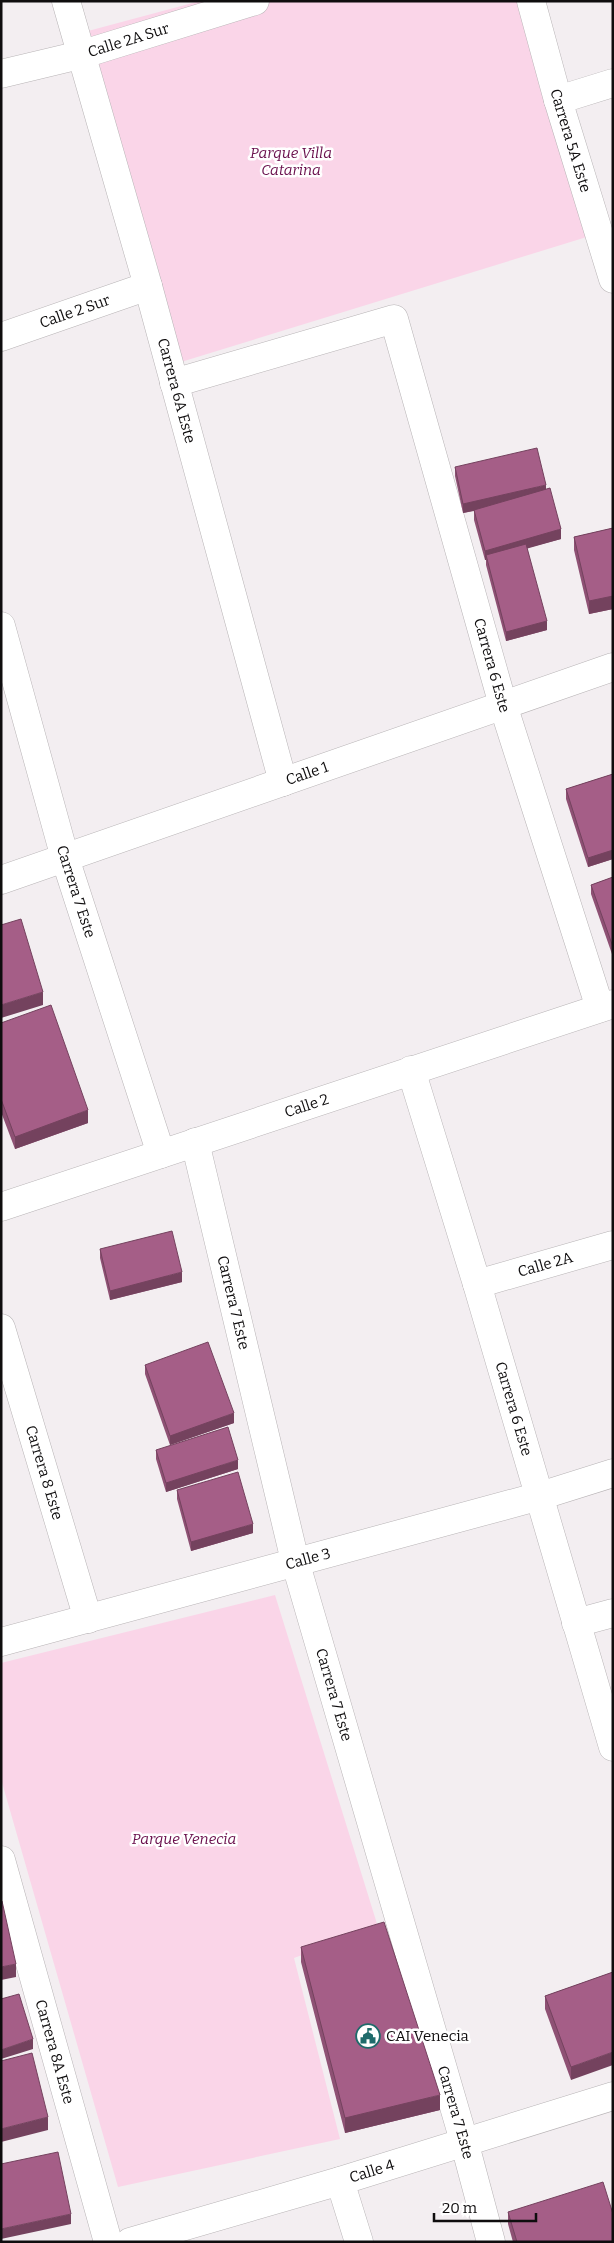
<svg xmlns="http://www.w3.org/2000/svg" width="614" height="2243" viewBox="0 0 614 2243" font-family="Bitter,serif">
<rect width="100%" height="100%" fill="#f3eef1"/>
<!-- green -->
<path fill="#fad5e8" d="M200 1H523L590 236 181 362 88 31Z
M275 1595 378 1927 294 1958 340 2139 118 2187 1 1779V1663Z"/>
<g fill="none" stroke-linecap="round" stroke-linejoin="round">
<!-- minor casing -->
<g stroke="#b8b4b6" stroke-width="29">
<g id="minor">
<path id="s1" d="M66 1 148 286 283 782"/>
<path id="s2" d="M531 1 558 100 613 279"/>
<path id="s3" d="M1 74 80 55 255 1"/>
<path d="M558 100 613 83"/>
<path id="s4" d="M1 337 148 286"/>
<path id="s5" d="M174 383 394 319 503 705 600 1008"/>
<path id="s6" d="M1 626 65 858 161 1154"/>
<path id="s7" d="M1 880 613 667"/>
<path id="s8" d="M411 1070 477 1284 613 1747"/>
<path id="s9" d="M195 1142 295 1561 464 2141 491 2242"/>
<path id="s10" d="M1 1207 613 1004"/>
<path id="s11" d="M477 1284 613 1245"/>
<path id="s12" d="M1 1328 88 1619"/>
<path d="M576 1623 613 1613"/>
<path id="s13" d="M1 1642 540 1496 613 1473"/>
<path id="s14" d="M1 1860 108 2242"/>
<path d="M340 2181 359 2242"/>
<path id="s15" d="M130 2242 340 2181 613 2096"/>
</g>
</g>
<!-- minor -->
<use href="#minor" stroke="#fff" stroke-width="28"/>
</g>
<!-- wall -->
<path fill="#8e5174" d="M455 467 546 490 561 539 527 548 547 630 506 641 486 565V560H485L474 520V511L463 513 455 476Z
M613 528V609L589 614 574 550V537Z
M613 774V859L588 867 566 799V789Z
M613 877V957L591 894V885Z
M1 1023 88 1123 15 1149 1 1112Z
M100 1249 182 1282 110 1300 100 1258Z
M145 1365 234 1423 170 1445 145 1374Z
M156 1450 238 1469 166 1492 156 1459Z
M177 1490 253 1533 191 1551 177 1499Z
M301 1947 440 2110 345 2133 301 1962Z
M613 1972 571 2080 545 2009V1996Z
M508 2212 613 2242H513L508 2224Z"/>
<!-- shaded-wall -->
<path fill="#74425e" d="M546 485V495L463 513V504Z
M561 529V539L487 560 486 555V560H485V551Z
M613 596V609L589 614V601Z
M547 621V630L506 641V632Z
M613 850V859L588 867V858Z
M43 992V1005L1 1018V1005Z
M88 1110V1123L15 1149V1137Z
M182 1272V1282L110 1300V1291Z
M234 1413V1423L170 1445V1436Z
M238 1460V1469L166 1492V1483Z
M253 1524V1533L191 1551V1542Z
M16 1964V1977L1 1980V1967Z
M33 2039V2049L1 2059V2050Z
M613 2052V2065L571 2080V2067Z
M440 2095V2110L345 2133V2118Z
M48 2117V2130L1 2142V2129Z
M71 2214V2224L1 2239V2229Z"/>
<!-- building -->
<path fill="#a55e87" stroke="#74425e" d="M537 448 546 485 463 504 455 467Z
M550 488 561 529 485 551 474 510Z
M613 528V596L589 601 574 537Z
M526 544 547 621 506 632 486 555Z
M613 774V850L588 858 566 789Z
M613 877V947L591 885Z
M21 919 43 992 1 1005V925Z
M51 1005 88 1110 15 1137 1 1099V1023Z
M172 1231 182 1272 110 1291 100 1249Z
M208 1342 234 1413 170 1436 145 1365Z
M228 1427 238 1460 166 1483 156 1450Z
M238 1472 253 1524 191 1542 177 1490Z
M1 1901H2L16 1964 1 1967Z
M384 1922 440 2095 345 2118 301 1947Z
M613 1972V2052L571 2067 545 1996Z
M19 1994 33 2039 1 2050V1999Z
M32 2053 48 2117 1 2129V2061Z
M58 2152 71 2214 1 2229V2164Z
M603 2182 613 2214V2242H517L508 2212Z"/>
<!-- icons -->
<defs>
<g id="civic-ring" transform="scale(1.25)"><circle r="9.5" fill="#fff" stroke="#1f6b6b" stroke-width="1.5"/><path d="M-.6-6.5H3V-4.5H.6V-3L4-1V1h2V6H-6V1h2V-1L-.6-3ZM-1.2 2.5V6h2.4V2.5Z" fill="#1f6b6b"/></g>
</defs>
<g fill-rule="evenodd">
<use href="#civic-ring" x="368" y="2036"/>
</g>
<g text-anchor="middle" stroke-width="5" stroke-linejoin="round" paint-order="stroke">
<!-- street labels -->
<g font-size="15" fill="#0f0d0e" stroke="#fff">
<text dy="5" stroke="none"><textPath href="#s3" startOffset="132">Calle 2A Sur</textPath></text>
<text dy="5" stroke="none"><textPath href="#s2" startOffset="145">Carrera 5A Este</textPath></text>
<text dy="5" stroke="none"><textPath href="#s4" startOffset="78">Calle 2 Sur</textPath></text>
<text dy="5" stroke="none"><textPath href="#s1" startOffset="405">Carrera 6A Este</textPath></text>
<text dy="5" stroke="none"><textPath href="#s5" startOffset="589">Carrera 6 Este</textPath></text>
<text dy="5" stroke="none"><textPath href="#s7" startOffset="324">Calle 1</textPath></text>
<text dy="5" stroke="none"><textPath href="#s6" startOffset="276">Carrera 7 Este</textPath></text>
<text dy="5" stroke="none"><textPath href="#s10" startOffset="322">Calle 2</textPath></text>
<text dy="5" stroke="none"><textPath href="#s11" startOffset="71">Calle 2A</textPath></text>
<text dy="5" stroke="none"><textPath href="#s9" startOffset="165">Carrera 7 Este</textPath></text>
<text dy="5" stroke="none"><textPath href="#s8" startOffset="354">Carrera 6 Este</textPath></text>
<text dy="5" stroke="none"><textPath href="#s12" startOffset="151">Carrera 8 Este</textPath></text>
<text dy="5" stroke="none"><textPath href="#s13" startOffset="318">Calle 3</textPath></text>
<text dy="5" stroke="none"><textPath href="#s9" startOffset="570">Carrera 7 Este</textPath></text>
<text dy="5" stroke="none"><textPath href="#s14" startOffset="199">Carrera 8A Este</textPath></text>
<text dy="5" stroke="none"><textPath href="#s9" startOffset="1005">Carrera 7 Este</textPath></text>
<text dy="5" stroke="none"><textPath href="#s15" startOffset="252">Calle 4</textPath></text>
</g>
<!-- park labels -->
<g font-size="15" font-style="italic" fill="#6a104d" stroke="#fff">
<text x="291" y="158">Parque Villa<tspan x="291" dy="17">Catarina</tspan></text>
<text x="184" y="1844">Parque Venecia</text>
</g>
<!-- poi labels -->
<g font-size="15" fill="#0f0d0e" stroke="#fff" text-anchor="start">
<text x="386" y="2041">CAI Venecia</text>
</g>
</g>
<!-- border -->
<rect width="614" height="2243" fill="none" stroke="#0f0d0e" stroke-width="5"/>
<!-- scale -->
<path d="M434 2213v8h102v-8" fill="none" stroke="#0f0d0e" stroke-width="2.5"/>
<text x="442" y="2213" font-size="15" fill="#0f0d0e" stroke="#ffffff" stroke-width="4" paint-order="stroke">20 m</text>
</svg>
